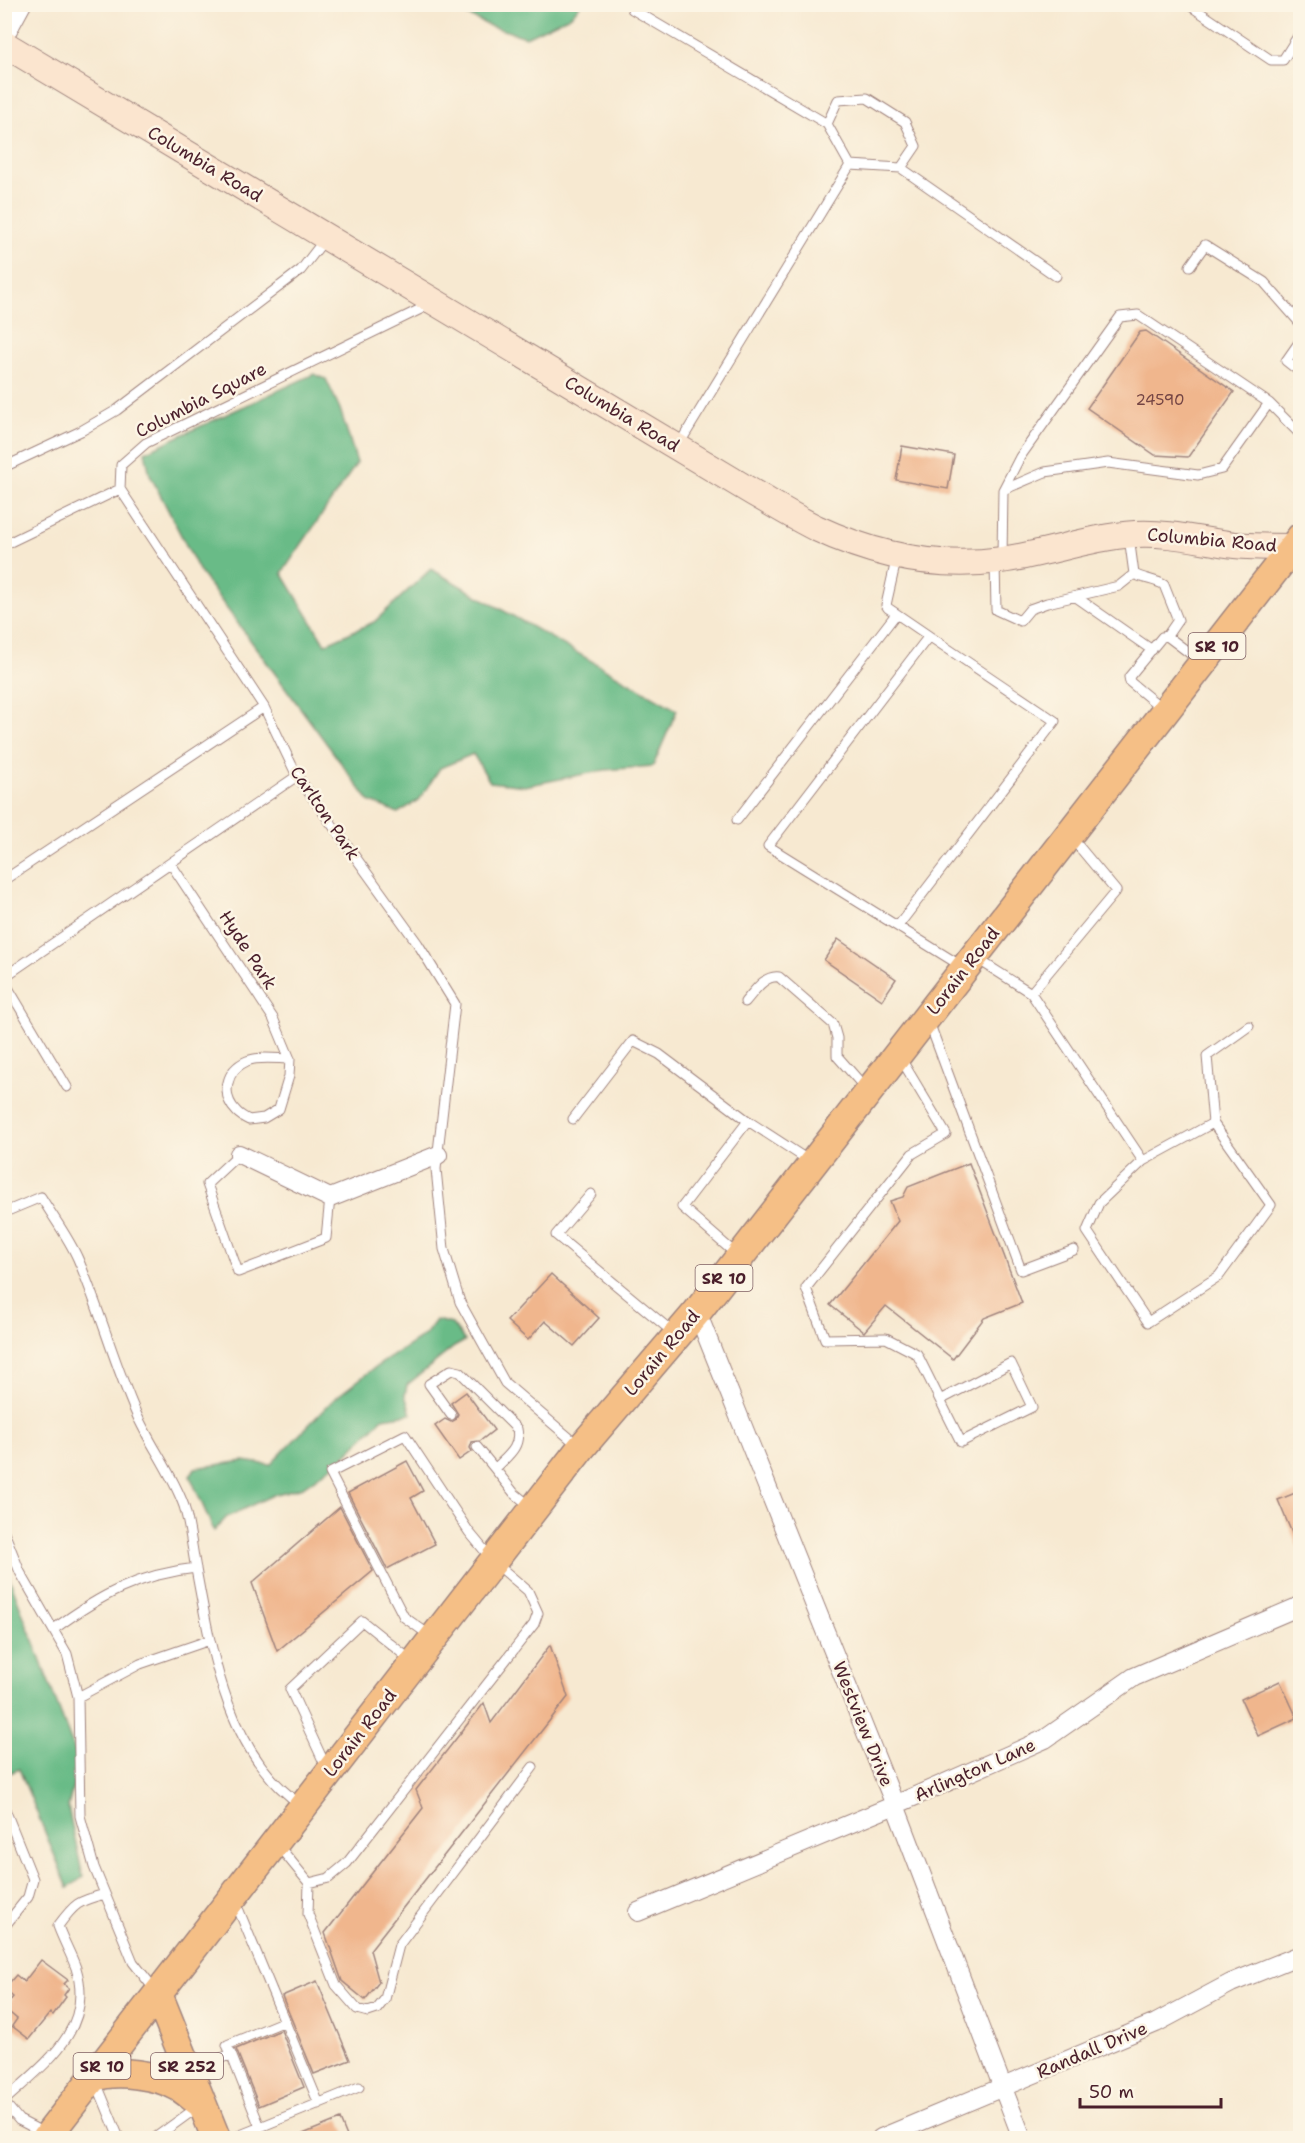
<svg xmlns="http://www.w3.org/2000/svg" width="1305" height="2143" viewBox="0 0 1305 2143" font-family="'Shantell Sans',sans-serif">
<rect width="100%" height="100%" fill="#fcf5e5"/>
<filter id="ink" filterUnits="userSpaceOnUse"><feTurbulence type="fractalNoise" baseFrequency=".0167" numOctaves="2"/><feDisplacementMap in="SourceGraphic" scale="12" xChannelSelector="R" yChannelSelector="G"/><feConvolveMatrix kernelMatrix="1 2 1 2 8 2 1 2 1" color-interpolation-filters="sRGB"/></filter>
<filter id="wash" filterUnits="userSpaceOnUse"><feTurbulence type="fractalNoise" baseFrequency=".008" numOctaves="4" result="noise"/><feDisplacementMap in="SourceGraphic" scale="24" xChannelSelector="R" yChannelSelector="G"/><feGaussianBlur stdDeviation="1.35" result="paint"/><feColorMatrix in="noise" values="0 0 0 0 0 0 0 0 0 0 0 0 0 0 0 0 0 1.4 0 .05"/><feComposite in="paint" operator="in"/></filter>
<g filter="url(#wash)">
<rect width="100%" height="100%" fill="#f7e9d1"/>
<!-- forest -->
<path fill="#69bb87" stroke="#5a6d59" stroke-width="1.5" d="M446 5 580 4V5L572 15 526 37 490 26Z
M314 374 326 379 340 409 357 463 282 573 325 644 374 622 431 569 677 710 653 766 605 770 525 786 490 782 473 754 440 768 419 800 398 813 369 801 200 572 150 475 145 452Z
M436 1320 452 1324 465 1341 454 1347 407 1385 405 1395 411 1414 383 1418 340 1461 303 1487 273 1495 227 1517 214 1531 190 1476 195 1468 244 1461 270 1465 333 1400 374 1368 425 1335Z
M4 1564 79 1762 68 1807 83 1877 68 1888 19 1769 5 1775Z"/>
<g id="blocks">
<!-- building -->
<path fill="#f0b68d" d="M1146 331 1234 392 1188 457 1155 455 1087 408 1140 332Z
M902 446 954 455 948 489 896 480Z
M838 939 896 979 882 1000 824 960Z
M969 1163 1022 1303 984 1318 953 1359 886 1306 864 1332 830 1305 898 1221 890 1201 903 1197 908 1187Z
M551 1274 599 1318 574 1346 545 1321 528 1340 507 1321Z
M466 1392 494 1430 480 1441 472 1442 470 1448 472 1451 459 1460 435 1426 445 1419 451 1422 455 1420 458 1414 451 1403Z
M407 1461 423 1491 411 1498 435 1544 387 1569 348 1493Z
M1300 1491V1552L1278 1500Z
M340 1507 373 1571 277 1651 252 1583Z
M550 1645 568 1697 370 1950 379 1982 365 2000 342 1981 325 1933 423 1808 416 1790 484 1703 491 1723Z
M1280 1681 1297 1718 1258 1736 1241 1699Z
M41 1960 68 1980 64 1984 69 1988 64 1995 66 1997 53 2015 50 2013 29 2039 12 2026 17 2019 4 2008 13 1997 4 1989 16 1975 24 1982Z
M317 1981 350 2060 314 2074 282 1996Z
M281 2030 304 2087 259 2106 236 2049Z
M340 2119 348 2139H293V2138Z"/>
</g>
</g>
<g filter="url(#ink)">
<use href="#blocks" fill-opacity="0" stroke="#a0847e" stroke-width="1.5"/>
<g fill="none" stroke-linecap="round" stroke-linejoin="round">
<!-- lane casing -->
<g stroke="#a0847e" stroke-width="11">
<path id="lane" d="M1191 4 1192 7 1271 60H1283L1300 33
M632 9 827 124
M901 168 1056 276
M1190 266 1205 245 1264 282 1300 323
M1300 341 1286 361 1300 372
M678 446 850 165 901 168 916 146 905 122 867 98 838 100 827 124 850 165
M4 467 81 431 117 410 301 270 325 239
M120 489 264 707 297 776 418 944 455 1004 436 1169 444 1249 460 1302 505 1383 580 1447
M1003 490 1045 472 1108 463 1198 475 1222 469 1269 403
M4 545 120 489 121 465 146 443 431 304
M897 556 886 605 888 608 929 636
M1002 558 1003 490 1020 457 1120 317 1138 315 1269 403 1300 434
M995 562 996 610 1020 621 1030 609 1047 603 1119 586 1134 574 1129 537
M1134 574C1143 579 1157 580 1164 585L1178 620 1167 636
M1076 597 1152 650
M1164 710 1130 682 1129 677 1162 637 1167 636 1200 661
M737 820 896 614
M171 864 273 1018 290 1059 289 1076 279 1109 264 1118 249 1120C245 1118 240 1115 237 1112 220 1095 226 1070 247 1061 258 1056 278 1059 290 1059
M4 880 264 707
M898 926 1055 721 929 636 768 846 963 967
M976 958 1031 993 1116 891 1071 837
M4 977 297 776
M4 981 67 1087
M1031 993 1143 1161 1213 1123 1271 1205 1219 1276 1148 1322 1087 1231 1099 1203 1143 1161
M745 1002C754 992 764 975 779 977L833 1024 837 1038V1056L867 1090
M929 1022 1021 1270 1074 1250
M901 1059 946 1134 912 1154 806 1288 825 1339 886 1338 917 1354 961 1442 1032 1407 1011 1363 940 1400
M573 1119 633 1041 659 1054 748 1121
M1213 1123 1207 1056 1249 1026
M239 1154 207 1184 238 1272 326 1238 330 1198
M591 1194 556 1235 675 1334
M4 1210 5 1212 41 1197C53 1217 69 1238 78 1259 100 1310 114 1363 136 1413 150 1445 172 1473 184 1506 190 1526 192 1548 196 1569 211 1650 227 1753 300 1804
M737 1255 682 1207 748 1121 811 1162
M451 1415 429 1384 451 1370 460 1372 517 1429C521 1448 507 1456 495 1469L477 1447
M495 1469 514 1493 530 1506
M4 1532 20 1572 67 1654 78 1697 80 1816 94 1867 133 1962 155 1990
M54 1629C99 1596 139 1574 196 1568
M78 1697 140 1664 210 1640
M327 1769 290 1689 362 1621 413 1662
M4 1807 33 1879 28 1897 4 1927
M277 1844 309 1883 329 1878 347 1863 534 1624 538 1613 528 1591 494 1562 469 1532 405 1435 330 1473 404 1617 432 1637
M309 1883 308 1914 336 1985 357 2009 368 2012 377 2009 385 1999 399 1945 533 1767
M235 1901 319 2104
M231 2054 227 2045 285 2021
M191 2071 231 2054 260 2127
M96 2082 119 2138
M4 2101C44 2064 95 2030 76 1968 71 1954 63 1940 58 1926 75 1903 78 1901 105 1894
M4 2102 19 2120 46 2134
M155 2138 199 2106
M233 2138 359 2087"/>
</g>
<!-- street casing -->
<g stroke="#a0847e" stroke-width="20">
<path id="street" d="M4 37 22 4
M239 1154 330 1198 438 1155
M697 1312 895 1805 1022 2138
M638 1912 895 1805 1045 1739 1134 1677 1300 1606
M881 2138 1156 2023 1231 1983 1300 1955"/>
</g>
<!-- secondary casing -->
<g stroke="#a0847e" stroke-width="28">
<path id="secondary" d="M4 44 752 492C773 504 794 517 816 528 874 555 937 569 1001 560 1046 554 1090 537 1135 534 1169 532 1202 541 1235 545 1254 547 1274 547 1294 547L1300 550"/>
</g>
<!-- primary casing -->
<g stroke="#a0847e" stroke-width="31">
<path id="primary" d="M158 1994 216 2138
M94 2077C117 2069 158 2075 179 2087 187 2092 194 2099 202 2104
M46 2138 581 1448 697 1312 1300 538"/>
</g>
<!-- lane -->
<use href="#lane" stroke="#fff" stroke-width="9"/>
<!-- street -->
<use href="#street" stroke="#fff" stroke-width="18"/>
<!-- secondary -->
<use href="#secondary" stroke="#fbe5cf" stroke-width="26"/>
<!-- primary -->
<use href="#primary" stroke="#f5bf86" stroke-width="28"/>
</g>
</g>
<g text-anchor="middle" stroke-width="5" stroke-linejoin="round" paint-order="stroke">
<!-- number labels -->
<g font-size="15" fill="#744544">
<text x="1160" y="405">24590</text>
</g>
<!-- shield labels -->
<g fill="#fcf5e5" stroke="#7f5f63" stroke-width="1.5">
<rect x="1188.5" y="633" width="57" height="26" rx="4.5"/>
<rect x="695.5" y="1265" width="57" height="26" rx="4.5"/>
<rect x="73.5" y="2053" width="57" height="26" rx="4.5"/>
<rect x="151" y="2053" width="72" height="26" rx="4.5"/>
</g>
<g font-size="16" font-weight="bold" fill="#4a1f2b">
<text x="1217" y="652">SR 10</text>
<text x="724" y="1284">SR 10</text>
<text x="102" y="2072">SR 10</text>
<text x="187" y="2072">SR 252</text>
</g>
<!-- street labels -->
<g font-size="18" fill="#4a1f2b" stroke="#fcf5e5">
<text transform="translate(205 164) rotate(31)" y="6">Columbia Road</text>
<text transform="translate(201 400) rotate(-27)" y="6">Columbia Square</text>
<text transform="translate(622 414) rotate(31)" y="6">Columbia Road</text>
<text transform="translate(1212 540) rotate(5)" y="6">Columbia Road</text>
<text transform="translate(325 813) rotate(56)" y="6">Carlton Park</text>
<text transform="translate(248 950) rotate(57)" y="6">Hyde Park</text>
<text transform="translate(963 971) rotate(-52)" y="6">Lorain Road</text>
<text transform="translate(662 1353) rotate(-50)" y="6">Lorain Road</text>
<text transform="translate(863 1724) rotate(68)" y="6">Westview Drive</text>
<text transform="translate(360 1733) rotate(-52)" y="6">Lorain Road</text>
<text transform="translate(975 1770) rotate(-24)" y="6">Arlington Lane</text>
<text transform="translate(1092 2050) rotate(-23)" y="6">Randall Drive</text>
</g>
</g>
<!-- margin -->
<rect width="1305" height="2143" fill="none" stroke="#fcf5e5" stroke-width="24"/>
<!-- scale -->
<path d="M1080 2098v9h141v-9" fill="none" stroke="#4a1f2b" stroke-width="3"/>
<text x="1089" y="2098" font-size="18" fill="#4a1f2b" stroke="#fcf5e5" stroke-width="4.5" paint-order="stroke">50 m</text>
</svg>
